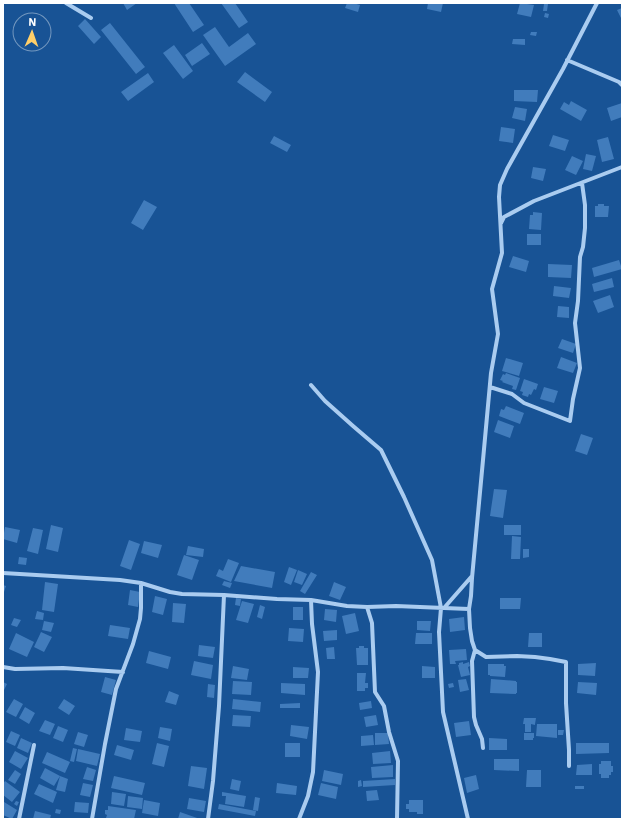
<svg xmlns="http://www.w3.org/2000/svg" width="625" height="822" viewBox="0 0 625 822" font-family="'IBM Plex Sans',sans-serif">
<rect width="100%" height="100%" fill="#185395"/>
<!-- building -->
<path fill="#417cbc" d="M123 3H137L127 10Z
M174 3H189L204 25 193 32Z
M221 3H235L248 22 239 28Z
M347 3H353L360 5 358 12 345 8Z
M428 3H443L441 12 427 9Z
M520 3 534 5 531 17 517 14Z
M544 4H548L547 11H543Z
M622 8V20L617 10Z
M545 13 549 14 548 18 544 17Z
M85 19 101 37 94 44 78 26Z
M110 23 145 67 136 74 101 30Z
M215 27 229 47 248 33 256 44 225 66 203 35Z
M531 32H537L536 36 530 35Z
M513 39H525V45L512 44Z
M202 43 210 54 192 66 185 55Z
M174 45 193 71 183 79 163 53Z
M245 72 272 92 265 102 237 82Z
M148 73 154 82 128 101 121 92Z
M514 90H538L537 102 514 101Z
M571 101 587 110 581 121 560 109 564 102 569 105Z
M622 103V117L611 121 607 108Z
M515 107 527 109 525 121 512 118Z
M501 127 515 129 513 143 499 141Z
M553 135 569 140 565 151 549 146Z
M274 136 291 145 287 152 270 143Z
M608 137 614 159 602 162 597 140Z
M586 154 596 156 592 171 583 169Z
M572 156 583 161 576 175 565 170Z
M533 167 546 169 543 181 531 178Z
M144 200 157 207 143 230 131 223Z
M598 204H604V206H609L608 217H595V206H598Z
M533 212 542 213 541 230 529 229 530 215H533Z
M527 234H541V245H527Z
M513 256 529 261 526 272 509 267Z
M619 260 622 269 594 277 592 268Z
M548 264 572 265 571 278 548 277Z
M612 278 614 287 594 292 592 284Z
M554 286 571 288 569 298 553 296Z
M610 295 614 307 598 313 593 301Z
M558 306 569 307V318L557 317Z
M562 339 576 344 573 353 558 348Z
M561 357 577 363 573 373 557 368Z
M506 358 523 363 519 376 502 371Z
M506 373 520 378 516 390 512 389 513 386 502 382 503 381 500 380 503 374 505 375Z
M524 379 538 384 536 390 534 389 531 395 529 394 528 397 522 395 523 392 520 391Z
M544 387 558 391 554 403 540 399Z
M506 406 524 413 520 424 499 416 501 409 504 410Z
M498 420 514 426 510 438 494 432Z
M581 434 593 438 587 455 575 451Z
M494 489 507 490 503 518 490 516Z
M51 525 63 528 58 552 46 549Z
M504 525H521V535H504Z
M5 527 20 530 17 543 3 539Z
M33 528 43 530 38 554 27 551Z
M512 536 521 537 520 559H511Z
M129 540 140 544 131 570 120 566Z
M144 541 162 545 158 558 141 553Z
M188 546 204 549 203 557 186 555Z
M523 549H529V557L523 558Z
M184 555 199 560 192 580 177 575Z
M19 557 27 558 26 565 18 564Z
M228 559 239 563 231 582 216 576 219 569 223 571Z
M241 566 275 572 272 588 234 581Z
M289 567 297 570 291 585 284 582Z
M298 570 307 574 302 585 294 582Z
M311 572 317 575 305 594 300 591Z
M224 581 232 583 230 588 222 585Z
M45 582 58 584 54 612 42 610Z
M334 582 346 587 340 600 329 596Z
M3 585 6 586 3 595Z
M130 590 140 592 138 607 128 605Z
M155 596 167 599 163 615 152 612Z
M236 598 241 599 240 606 235 605Z
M500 598H521L520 609H500Z
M242 601 254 604 248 623 236 620Z
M173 603 186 604 184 623 172 622Z
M260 605 265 607 262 619 257 617Z
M293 607H303V620H293Z
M325 609 337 610 336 622 324 620Z
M37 611 44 613 43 620 35 619Z
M355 613 359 631 346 634 342 616Z
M464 617 465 630 450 632 449 619Z
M14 618 21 620 17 627 11 625Z
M44 621 54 623 51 632 42 630Z
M417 621H431L430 631 417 630Z
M110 625 130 628 128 639 108 636Z
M289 628 304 629 303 642 288 641Z
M337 630V640L324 641 323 631Z
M41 632 52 637 44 652 34 647Z
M16 633 34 642 27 657 9 649Z
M416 633H432V644H415Z
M529 633H542V647H528Z
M199 645 215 647 213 658 198 656Z
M359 646H364V648H368V665H357L356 648H359Z
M334 647 335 659H327L326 648Z
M466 649 467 660 455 661 456 664H450L449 650Z
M149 651 171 657 168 669 146 663Z
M194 661 213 665 211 679 191 675Z
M463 662V664L469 662 470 666 468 667 470 675 461 677 458 665H459V663Z
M596 663 595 676 578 675V664Z
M488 664H504V666H506L505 677 490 676V675H488Z
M233 666 249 669 247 680 231 678Z
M422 666 435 667V678H422Z
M293 667 309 668 308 678H293Z
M357 673H366L365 683H368V688H365V691H357Z
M105 677 116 680 112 695 101 692Z
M466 679 469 690 460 692 458 680Z
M491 679 516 681V682H517V693H516V694L490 693Z
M233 681 252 682 251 695 232 694Z
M3 682 7 684 3 692Z
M578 682 597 683 596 695 577 693Z
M281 683 305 684V695L281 693Z
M453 683 454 687 449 688 448 684Z
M208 684 215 685 214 698 207 697Z
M169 691 179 695 176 705 165 702Z
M14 699 23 704 16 717 6 712Z
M64 699 75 706 69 715 58 708Z
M233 699 261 702 260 712 232 709Z
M371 701 372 708 360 710 359 703Z
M300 703V708H280V704Z
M25 707 35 713 29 724 19 718Z
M233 715 251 716 250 727 232 726Z
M376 715 378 725 366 727 364 717Z
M524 718H536L535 724V725L531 724V732H525V724H523Z
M45 720 55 724 50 735 39 731Z
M469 721 471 735 456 737 454 723Z
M537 724H557V738L536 736Z
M291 725 309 727 307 739 290 736Z
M58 726 68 730 63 742 53 738Z
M160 727 172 729 170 741 158 738Z
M126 728 142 731 140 742 124 740Z
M558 730H564L563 735H558Z
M11 731 20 735 15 746 6 742Z
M78 732 88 735 84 747 74 744Z
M375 733H388L389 744 375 745Z
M524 733H534V738H533V740H524Z
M373 735 374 745 361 746V736Z
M21 738 32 743 28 753 17 748Z
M489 738 507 739V750H489Z
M157 743 169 746 164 767 152 764Z
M285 743H300V757H285Z
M576 743H609V753L576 754Z
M117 745 134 750 131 760 114 755Z
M73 748 77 749 74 762 70 761Z
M78 749 100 754 97 766 76 761Z
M15 751 28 758 21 769 9 762Z
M390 751 391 763 373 764 372 753Z
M47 752 70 762 65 773 42 763Z
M494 759H519V771L494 770Z
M601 761H611V766H613V772H611V775H609V778H601V774H599V764H601Z
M592 764V775H576L577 765Z
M393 765V777L372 778 371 767Z
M191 766 207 768 204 789 188 786Z
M87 767 96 770 93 781 83 779Z
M45 768 60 776 54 786 40 778Z
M15 770 21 774 15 784 8 780Z
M324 770 343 774 341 785 322 781Z
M527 770H541V787H526Z
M476 775 479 789 467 793 464 778Z
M60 776 68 779 65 792 56 790Z
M114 776 145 783 142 795 111 788Z
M232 779 241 781 239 791 230 789Z
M395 779V785L363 787V781Z
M361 780 362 786 358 787V781Z
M5 781 20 792 12 802 3 795V784Z
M83 783 93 785 90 797 80 795Z
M277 783 297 786 296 795 276 793Z
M321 783 338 787 336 799 318 795Z
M39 784 57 792 53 803 34 794Z
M575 786H584V789H575Z
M377 790 379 800 367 801 366 791Z
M112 792 126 794 124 806 111 804Z
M222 792 246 796 244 807 225 804 226 796H222Z
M128 796 143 798 142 809 127 807Z
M255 797 260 798 258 811 253 810Z
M189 798 206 801 204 812 187 809Z
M144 800 160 803 158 816 142 813Z
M409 800H423V814H417V812H409V809H406V804H409Z
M16 801 19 802 17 806 14 804Z
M4 802 17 810 12 819 3 815Z
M75 802 89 803 88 813 74 812Z
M219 804 256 811 255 816 218 809Z
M108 806 136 810 134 819H115L106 818 107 815 105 814V810H108Z
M56 809 61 810 60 814 55 813Z
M35 811 51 815 50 819H33Z
M180 812 200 819H178Z"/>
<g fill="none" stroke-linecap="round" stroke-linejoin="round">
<!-- minor -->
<path stroke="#aaccf0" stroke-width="4" d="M66 3 91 18
M567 60 619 82 622 85
M501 223 504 217 534 201 622 167
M311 385 325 401 353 426 381 450 404 497 432 560 441 608 439 632 443 712 468 819
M490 387 512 394 524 403 570 421 573 399 580 368 575 323 578 301 580 257 583 247 585 228V205L582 183
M3 573 120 580 141 583 170 592 182 594 224 595 277 599 311 600 347 606 367 607 396 606 444 608
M367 607 372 623 375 692 384 706 389 732 398 761 397 819
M469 609 444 608 472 576
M475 650 472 661 474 717 476 725 482 739 483 748
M3 667 15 669 63 668 123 672
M569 766V750L566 703V662L550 659 535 657 517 656 486 657 475 650 472 641 470 628 469 609 471 596 472 578 483 460 491 373 498 334 492 289 502 253 499 197 500 185 507 169 563 69 597 3
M19 819 34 745
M92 819 105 744 116 689 133 644 140 619 141 608V583
M208 819 213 781 219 706 224 595
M299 819 308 796 313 772 318 672 312 624 311 600"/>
</g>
<!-- border -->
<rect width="625" height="822" fill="none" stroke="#ffffff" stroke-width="8"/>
<!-- north arrow -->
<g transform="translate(32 32) rotate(2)"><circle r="19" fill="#185395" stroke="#7498bf"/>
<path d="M0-3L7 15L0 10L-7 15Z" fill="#ffcf69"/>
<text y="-6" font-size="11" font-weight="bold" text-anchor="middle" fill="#ffffff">N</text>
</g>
</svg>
